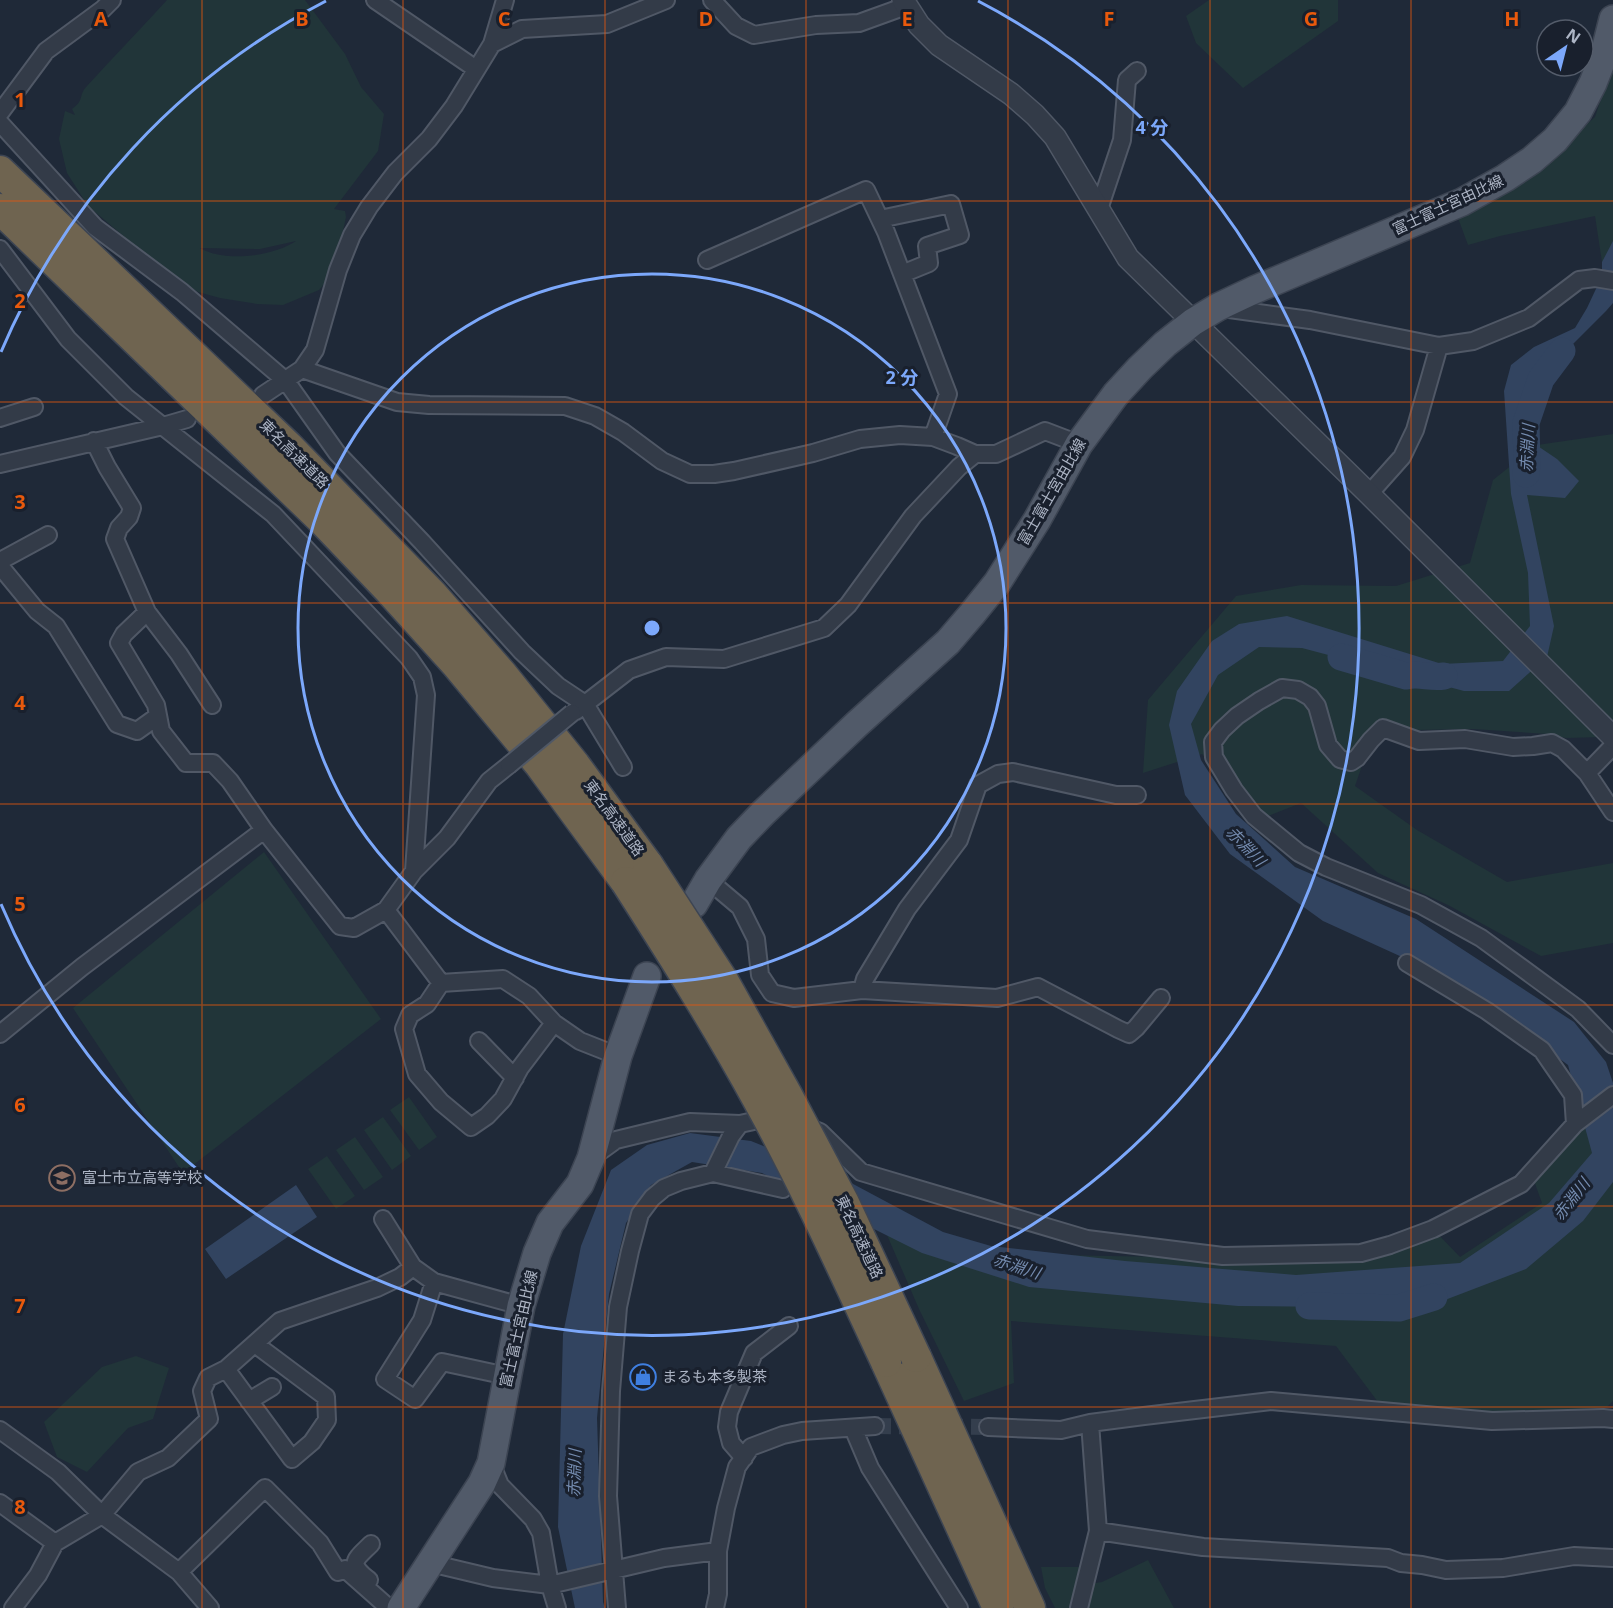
<svg xmlns="http://www.w3.org/2000/svg" width="1613" height="1608" viewBox="0 0 1613 1608" font-family="'Open Sans','Noto Sans JP',sans-serif">
<rect width="100%" height="100%" fill="#1f2938"/>
<!-- green -->
<path fill="#213539" fill-rule="evenodd" d="M167 0H305L345 54 361 87 384 114 378 151 334 209 345 211 346 217 336 264 329 278 319 290 283 305 257 304 220 298 198 292 159 266 88 206 67 173 59 139 65 111 75 115 72 109C85 100 78 95 87 86 113 57 141 29 167 0ZM296 241C274 256 225 263 200 248L260 249Z
M1209 0H1338V21L1243 88 1196 43 1186 16Z
M1613 64V265L1602 262 1595 216 1500 236 1468 245 1458 218 1526 179 1595 117Z
M1613 434V719L1610 730 1602 737 1566 738 1548 734 1473 729 1414 730 1378 719 1355 786 1417 830 1507 882 1613 863V943L1541 956 1448 905 1378 873 1301 803 1263 818 1202 754 1143 773 1148 700 1236 596 1301 585 1396 586 1470 563 1493 480 1537 445Z
M264 852 381 1019 183 1173 73 1008Z
M409 1097 437 1137 419 1150 390 1110Z
M1613 1100V1401L1607 1407 1549 1412 1467 1416 1378 1402 1336 1346 1011 1321 1014 1383 964 1401 919 1309 887 1235 952 1253 1164 1257 1361 1253 1433 1229 1460 1257 1542 1203 1533 1178Z
M383 1117 411 1156 392 1170 364 1130Z
M355 1137 383 1177 364 1190 336 1150Z
M327 1156 355 1196 336 1209 308 1169Z
M136 1356 169 1368 153 1419 128 1428 87 1472 57 1457 44 1422 102 1367Z
M1148 1560 1174 1608H1055L1045 1588 1041 1567H1079L1078 1586 1102 1582Z"/>
<!-- water -->
<path fill="#324460" d="M1613 241V303L1606 311 1573 344 1529 393 1520 434 1557 459 1579 481 1565 498 1527 495 1554 626 1547 657 1509 691H1464L1302 648 1259 647 1218 675 1191 724 1201 760 1236 814 1295 867 1416 919 1574 1022 1606 1062 1613 1083V1182L1583 1221 1526 1269 1424 1308 1238 1306 1029 1287 922 1253 762 1173 692 1162 651 1185 626 1223 609 1294 597 1418 603 1602 605 1608H575L558 1527 563 1334 581 1246 611 1170 647 1145 690 1133 751 1141 840 1177 943 1232 991 1246 1125 1261 1296 1275 1460 1263 1549 1203 1592 1153 1568 1065 1459 983 1323 921 1230 854 1185 795 1169 725 1177 691 1212 641 1239 624 1287 616 1442 664 1503 661 1530 626 1528 573 1511 494 1504 391 1511 365 1534 347 1575 328 1587 308 1602 276V262Z
M296 1185 317 1217 226 1279 205 1249Z"/>
<g fill="none" stroke-linecap="round" stroke-linejoin="round">
<!-- river -->
<path stroke="#324460" stroke-width="27" d="M1526 474 1527 465 1526 423 1541 379 1562 351
M1341 657 1406 676C1420 673 1429 678 1444 676
M1309 1306 1399 1308 1434 1297"/>
<!-- minor-tunnel -->
<path stroke="#343e4d" stroke-width="16" stroke-dasharray="16 8" stroke-linecap="butt" d="M875 1426 988 1427"/>
<!-- minor casing -->
<g stroke="#505866" stroke-width="20">
<path id="minor" d="M375 0 476 69
M712 0 736 26 754 35 816 25 859 23 906 6
M492 44 522 29 607 24 666 0
M0 113 46 51 103 9 112 0
M0 123 95 227 182 292 286 381 337 453 422 542 522 652 558 686 585 704 623 767
M1099 209 1122 140 1127 80 1137 71
M880 219 951 204 960 235 927 246 929 263 902 274
M0 249 68 339 126 397 273 514 409 658 422 677 426 695 414 871 386 910 354 928 340 926 264 830 82 967 0 1034
M707 260 866 190 886 232 948 394 933 437
M1222 308 1310 320 1439 346 1473 341 1529 318 1579 280 1595 278 1613 281
M302 369 397 402 429 405 565 406 595 416 623 432 662 461 690 474H714L734 471 813 453 860 439 900 435 933 437 957 446 975 454H996L1045 431 1079 444
M263 395 302 369 315 350 338 270 352 235 369 207 395 173 429 139 454 106 492 44 505 0
M0 418 34 407
M94 441 107 467 132 508 129 517 119 528 115 539 147 612 179 654 212 705
M0 464 163 426 187 419
M1369 494 1402 457 1415 430 1439 346
M0 561 48 535
M0 566 37 611 56 626 117 724 137 731 158 716
M147 612 124 634 119 643 156 705 161 731 186 763H213L230 781 264 830
M576 711 629 670 666 657 724 659 824 628 848 605 913 516 959 467 975 454
M1587 773 1613 746
M1613 812 1587 773 1563 749 1552 743 1533 746 1513 747 1465 739 1419 741 1383 728 1371 740 1357 758 1351 762 1340 759 1328 745 1317 706 1310 697 1298 690 1282 688 1259 701 1237 716 1222 730 1213 742 1214 757 1234 790 1254 816 1299 853 1326 867 1421 905 1481 938 1578 1009 1613 1045
M414 871 447 838 489 781 509 765
M708 880 740 907 756 939 760 975 772 993 794 998 862 990 997 998 1038 987 1118 1029 1129 1034 1136 1028 1161 998
M386 910 441 983 503 979 529 996 554 1023 580 1041 618 1056
M441 983 427 1004 410 1015 404 1029 417 1074 441 1102 471 1127 487 1116 503 1099 520 1068 554 1023
M862 990 865 979 907 909 959 840 978 785 998 774 1013 772 1116 795H1137
M479 1041 515 1078
M1575 1124 1613 1095
M810 1128 820 1132 861 1172 1087 1239 1223 1256 1361 1253 1390 1245 1433 1229 1521 1184 1575 1124 1573 1095 1542 1050 1487 1011 1407 963
M591 1158 616 1140 690 1122 740 1124 772 1117
M713 1173 731 1136 740 1124
M383 1219 413 1267
M434 1282 422 1320 385 1379 415 1399 442 1362 507 1376
M226 1369 292 1459 312 1442 327 1420 326 1397 255 1344
M249 1401 272 1387
M988 1427 1061 1430 1090 1423 1144 1416 1271 1401 1492 1421 1603 1418 1613 1419
M853 1428 870 1468 959 1608
M0 1430 58 1472 102 1515 179 1572 210 1608
M744 1458 731 1443 727 1427 729 1412 754 1353 789 1326
M491 1463 500 1485 533 1519 541 1533 550 1585 557 1608
M0 1503 55 1543
M1098 1531 1203 1547 1388 1558 1401 1563 1422 1565 1446 1570 1503 1568 1574 1556 1613 1558
M430 1563 493 1578 550 1585 664 1558 718 1551
M179 1572 265 1488 320 1543 338 1572 345 1569 389 1608
M369 1580C347 1563 355 1560 371 1544
M13 1608 38 1575 55 1543 102 1515 138 1472 168 1458 209 1419 202 1391 208 1378 226 1369 280 1321 377 1288 400 1277 413 1267 434 1282 521 1306
M617 1608 608 1496 611 1391 618 1307 630 1251 640 1214 652 1198 664 1188 681 1181 713 1173 783 1189
M715 1608 718 1594V1551L726 1508 737 1467 751 1447 783 1435 802 1431 875 1426
M1079 1608 1098 1531 1090 1423"/>
</g>
<!-- tertiary casing -->
<g stroke="#505866" stroke-width="24">
<path id="tertiary" d="M903 0 919 25 939 45 1011 94 1035 115 1055 137 1128 258 1369 494 1613 737"/>
</g>
<!-- primary casing -->
<g stroke="#3c4452" stroke-width="30">
<path id="primary" d="M694 904 708 880 739 838 763 813 857 724 948 642 972 614 997 583 1037 520 1079 444 1116 394 1140 368 1165 344 1193 322 1218 307 1254 290 1462 202 1505 178 1532 160 1555 140 1578 112 1593 83 1604 55 1613 19
M401 1608 482 1483 491 1463 521 1306 537 1253 550 1223 580 1184 591 1158 618 1056 647 976"/>
</g>
<!-- motorway casing -->
<g stroke="#3d4553" stroke-width="33">
<path id="motorway" d="M0 171 288 446 432 594 502 674 575 765 648 865
M0 209 322 520 389 590 456 664 540 765 626 882
M916 1357 1030 1608
M886 1362 998 1608"/>
</g>
<!-- minor -->
<use href="#minor" stroke="#333b48" stroke-width="16"/>
<!-- tertiary -->
<use href="#tertiary" stroke="#333b48" stroke-width="21"/>
<!-- primary -->
<use href="#primary" stroke="#515a69" stroke-width="27"/>
<!-- motorway -->
<use href="#motorway" stroke="#6f6450" stroke-width="30"/>
<!-- minor-bridge casing -->
<g stroke="#505866" stroke-width="20" stroke-linecap="butt">
<path id="minor-bridge" d="M509 765 572 713"/>
</g>
<!-- motorway-bridge casing -->
<g stroke="#3d4553" stroke-width="33" stroke-linecap="butt">
<path id="motorway-bridge" d="M648 865 724 982 786 1093 844 1203 916 1357
M626 882C672 954 717 1025 758 1100 805 1185 845 1274 886 1362"/>
</g>
<!-- minor-bridge -->
<use href="#minor-bridge" stroke="#333b48" stroke-width="16"/>
<!-- motorway-bridge -->
<use href="#motorway-bridge" stroke="#6f6450" stroke-width="30"/>
</g>
<!-- grid -->
<path fill="none" stroke="#e8590c" stroke-width="1.5" stroke-opacity="0.55" d="M202 0V1608M403 0V1608M605 0V1608M806 0V1608M1008 0V1608M1210 0V1608M1411 0V1608M0 201H1613M0 402H1613M0 603H1613M0 804H1613M0 1005H1613M0 1206H1613M0 1407H1613"/>
<!-- distance rings -->
<g fill="none" stroke="#7ca8fb" stroke-width="3">
<circle cx="652" cy="628" r="354"/>
<path d="M1 352A707 707 0 0 1 326 1M978 1A707 707 0 1 1 1 904"/>
</g>
<!-- icons -->
<defs>
<g id="school-ring" transform="scale(1.35)"><circle r="9.5" fill="#19202d" stroke="#8d6e63" stroke-width="1.5"/><path d="M0-5L7-2L0 1L-7-2ZM-4 1L0 2.5L4 1V4Q0 6-4 4Z" fill="#8d6e63"/></g>
<g id="shop-ring" transform="scale(1.35)"><circle r="9.5" fill="#19202d" stroke="#3f7fe0" stroke-width="1.5"/><path d="M-5-2.5h2.3a2.7 3.5 0 0 1 5.4 0H5L5.5 6h-11ZM-1.5-2.5h3a1.5 2.3 0 0 0-3 0Z" fill="#3f7fe0"/></g>
</defs>
<g fill-rule="evenodd">
<use href="#school-ring" x="62" y="1178"/>
<use href="#shop-ring" x="643" y="1377"/>
</g>
<g text-anchor="middle" stroke-width="6" stroke-linejoin="round" paint-order="stroke">
<!-- street labels -->
<g font-size="15" fill="#adb5c5" stroke="#19202d">
<text transform="translate(1448 205) rotate(-25)" y="5">富士富士宮由比線</text>
<text transform="translate(294 454) rotate(45)" y="5">東名高速道路</text>
<text transform="translate(1052 492) rotate(-60)" y="5">富士富士宮由比線</text>
<text transform="translate(614 818) rotate(54)" y="5">東名高速道路</text>
<text transform="translate(859 1237) rotate(65)" y="5">東名高速道路</text>
<text transform="translate(519 1329) rotate(-77)" y="5">富士富士宮由比線</text>
</g>
<!-- poi labels -->
<g font-size="15" fill="#adb5c5" stroke="#19202d" text-anchor="start">
<text x="82" y="1183">富士市立高等学校</text>
<text x="662" y="1382">まるも本多製茶</text>
</g>
<!-- water labels -->
<g font-size="16" font-style="italic" fill="#748baf" stroke="#19202d">
<text transform="translate(1527 448) rotate(-87)" y="6">赤淵川</text>
<text transform="translate(1246 846) rotate(46)" y="6">赤淵川</text>
<text transform="translate(1571 1199) rotate(-52)" y="6">赤淵川</text>
<text transform="translate(1017 1266) rotate(18)" y="6">赤淵川</text>
<text transform="translate(574 1473) rotate(-88)" y="6">赤淵川</text>
</g>
</g>
<g font-size="20" text-anchor="middle" font-weight="bold" fill="#e8590c" stroke="#19202d" stroke-width="6" stroke-linejoin="round" paint-order="stroke">
<text x="101" y="26">A</text>
<text x="302" y="26">B</text>
<text x="504" y="26">C</text>
<text x="706" y="26">D</text>
<text x="907" y="26">E</text>
<text x="1109" y="26">F</text>
<text x="1311" y="26">G</text>
<text x="1512" y="26">H</text>
<text x="20" y="107">1</text>
<text x="20" y="308">2</text>
<text x="20" y="509">3</text>
<text x="20" y="710">4</text>
<text x="20" y="911">5</text>
<text x="20" y="1112">6</text>
<text x="20" y="1313">7</text>
<text x="20" y="1514">8</text>
</g>
<circle cx="652" cy="628" r="9" fill="#7ca8fb" stroke="#19202d" stroke-width="3"/>
<g font-size="18" text-anchor="middle" font-weight="bold" fill="#7ca8fb" stroke="#19202d" stroke-width="6" stroke-linejoin="round" paint-order="stroke">
<text x="1152" y="134">4 分</text>
<text x="902" y="384">2 分</text>
</g>
<!-- north arrow -->
<g transform="translate(1565 48) rotate(35)"><circle r="28" fill="#19202d" stroke="#545c6a" stroke-width="1.5"/>
<path d="M0-4.5L10 22L0 15L-10 22Z" fill="#7ca8fb"/>
<text y="-9" font-size="16" font-weight="bold" text-anchor="middle" fill="#adb5c5">N</text>
</g>
</svg>
